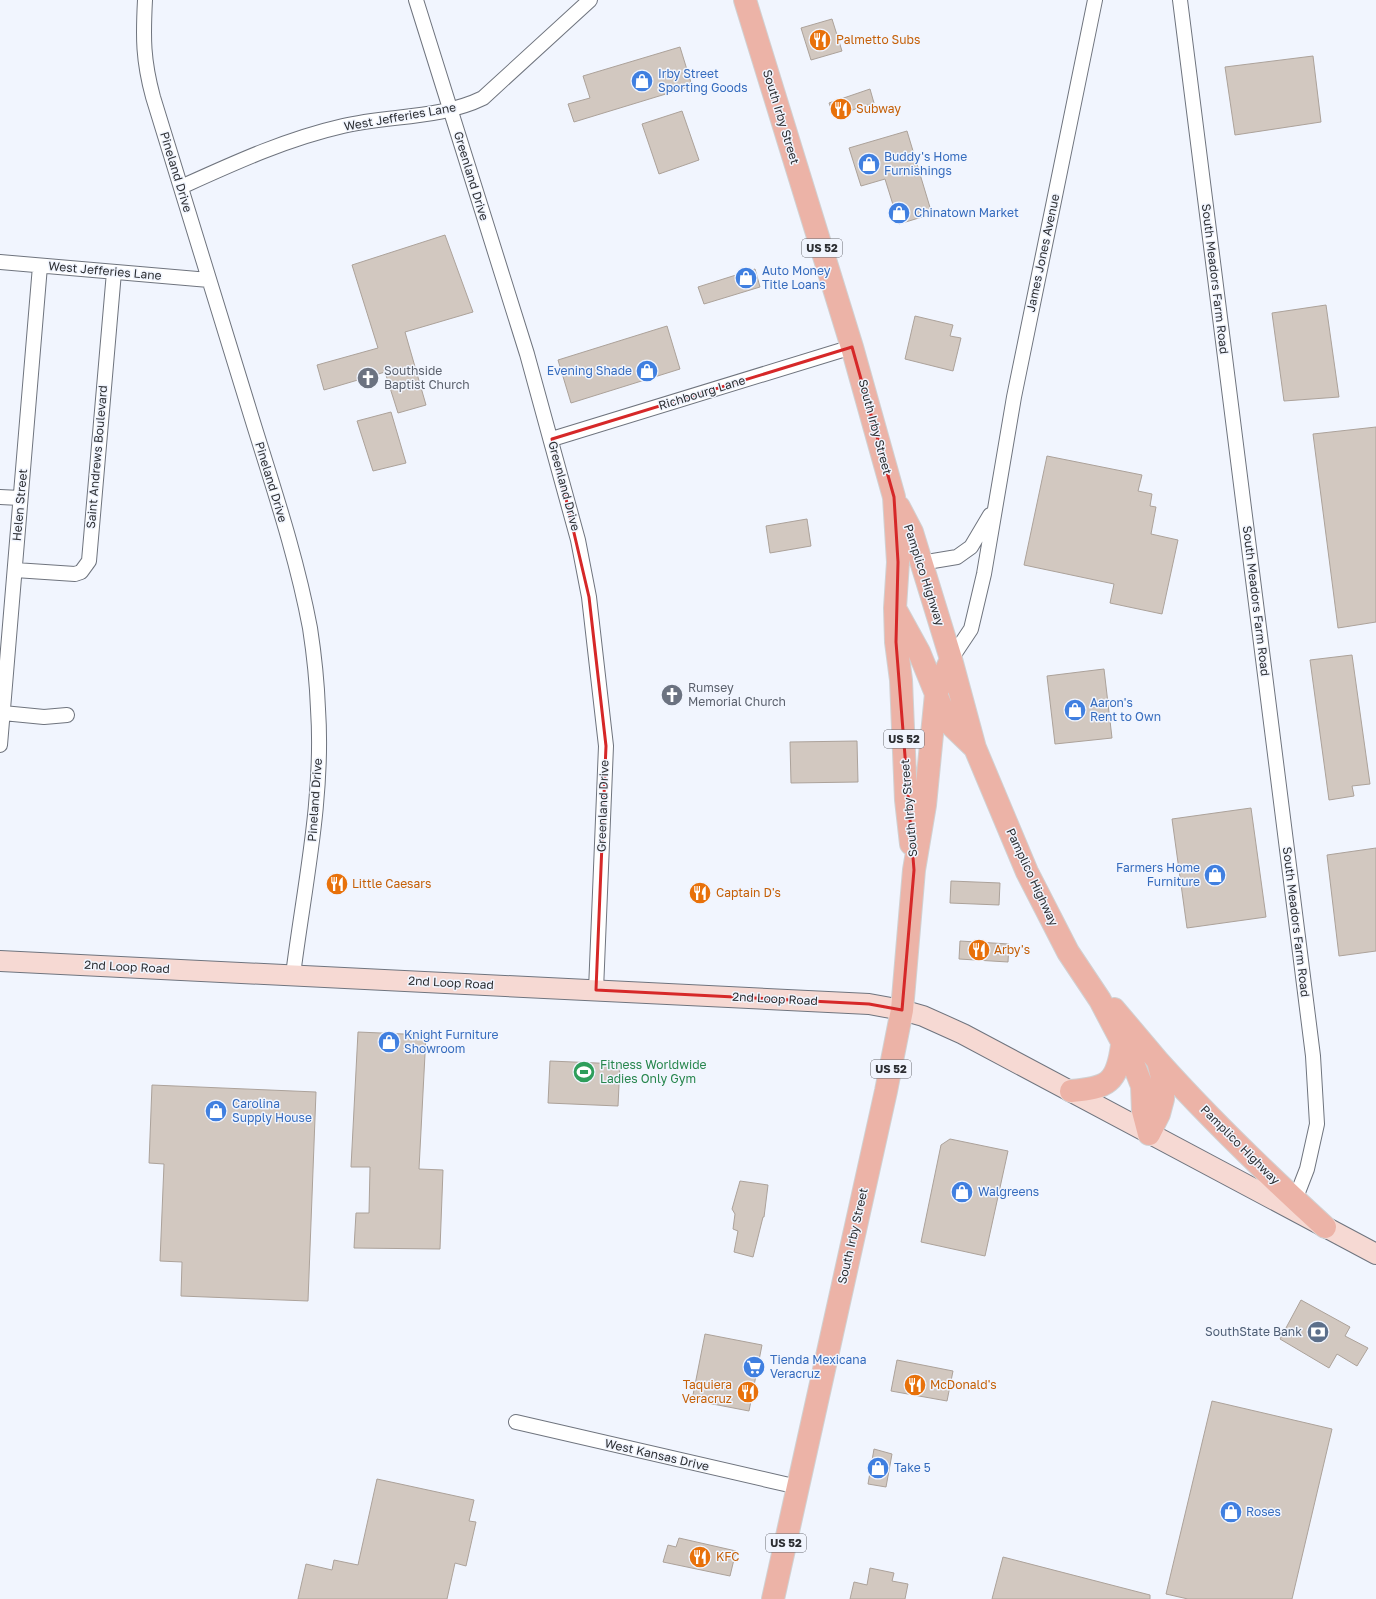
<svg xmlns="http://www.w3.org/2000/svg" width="1376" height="1599" viewBox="0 0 1376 1599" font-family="'Golos Text',sans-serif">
<rect width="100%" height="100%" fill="#f1f5fe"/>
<!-- building -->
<path fill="#d2c8c0" stroke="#aca29a" d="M832 19 842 51 811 60 801 28Z
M680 47 692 86 574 122 568 104 590 98 583 76Z
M1313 56 1321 122 1235 135 1225 67Z
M870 89 874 103 834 116 829 103Z
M682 111 699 160 659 174 642 124Z
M907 131 932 214 899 224 885 179 861 186 849 148Z
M445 235 473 312 405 332 426 405 398 413 385 372 324 390 317 365 378 348 352 265Z
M755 269 760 287 704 304 698 287Z
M1326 305 1339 397 1284 401 1272 313Z
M915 316 953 325 950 336 961 338 953 371 905 359Z
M667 326 680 369 571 403 558 360Z
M391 412 406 463 373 471 357 421Z
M1376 427V622L1338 628 1313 434Z
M1047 456 1142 475 1138 491 1152 494 1150 506 1156 507 1151 534 1178 540 1162 614 1110 603 1114 584 1024 565Z
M807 519 811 546 770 553 766 526Z
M1352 655 1370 784 1352 786 1354 796 1329 800 1310 660Z
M1104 669 1112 738 1055 744 1047 676Z
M857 741 858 782 791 783 790 742Z
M1251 808 1266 917 1187 928 1172 819Z
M1376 848V951L1339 956 1327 855Z
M951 881 1000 883 999 905 950 903Z
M960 941 1009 944 1008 962 959 959Z
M358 1032 426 1035 419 1169 443 1170 440 1249 354 1248 356 1213H369L370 1167H351Z
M550 1061 620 1064 618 1106 548 1103Z
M152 1085 316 1092 308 1301 181 1296 182 1262 160 1261 164 1164 149 1163Z
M950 1139 1008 1151 985 1256 921 1242 941 1145Z
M740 1181 768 1185 764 1217H763L753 1257 734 1252 738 1231 733 1229 735 1214 732 1209Z
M1301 1300 1350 1327 1345 1336 1368 1348 1357 1366 1337 1354 1329 1368 1280 1339Z
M705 1334 762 1345 749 1411 692 1400Z
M897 1360 953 1371 947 1401 891 1391Z
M1212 1401 1332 1429 1292 1599H1188L1166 1594Z
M874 1449 892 1454 886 1487 868 1484Z
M377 1479 474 1500 469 1521 476 1522 466 1566 455 1563 447 1599H298L306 1564 332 1570 334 1560 358 1565Z
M679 1538 736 1551 730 1576 663 1562 668 1545 676 1547Z
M1003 1557 1150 1595V1599H992Z
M870 1568 894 1573 892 1581 908 1584 905 1599H850L854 1582 867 1585Z"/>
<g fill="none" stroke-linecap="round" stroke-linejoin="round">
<!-- street casing -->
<g stroke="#6f747e" stroke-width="16">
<path id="street" d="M145 0C143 38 143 60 153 97 185 201 217 305 249 409 271 481 296 553 310 628 314 654 317 682 318 709 324 798 304 887 293 975
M416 0 527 354 578 540 589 597 606 746 596 990
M1180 0 1313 1056 1317 1124 1307 1169 1295 1200
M181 187C234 163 286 139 343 126 389 115 440 119 483 98L590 0
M0 262 209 280
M552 439 852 347
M0 497 20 498
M921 563 957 557 971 547 990 515
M15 570 75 574 81 572 89 561 114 272
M951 659 971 629 984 574 1014 397 1095 0
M3 713 44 717 67 715
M0 745 40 266
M516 1422 798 1487"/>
</g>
<!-- secondary casing -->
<g stroke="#6f747e" stroke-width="22">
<path id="secondary" d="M0 961 869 1004 902 1010 923 1016 963 1034 1376 1254"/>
</g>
<!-- primary casing -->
<g stroke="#d1d1d2" stroke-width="24">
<path id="primary" d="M745 0 852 347 894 497 898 562 895 608 896 642 901 680 906 800 911 844
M899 507 912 532 951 659 975 748 1027 872 1068 952 1100 1000 1133 1063 1142 1086 1143 1111 1149 1134
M897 612 919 652 947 721 975 748
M1114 1009 1158 1061 1163 1081V1099L1159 1114 1149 1134
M1158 1061C1210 1119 1267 1174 1325 1227
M1071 1091C1108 1088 1117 1083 1122 1045
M773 1599 886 1091 902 1010 914 870 925 805 936 694 951 659"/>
</g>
<!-- street -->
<use href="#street" stroke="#fff" stroke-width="14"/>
<!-- secondary -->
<use href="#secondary" stroke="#f6d9d3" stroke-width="20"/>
<!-- primary -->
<use href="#primary" stroke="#ecb3a7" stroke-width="22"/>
</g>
<!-- marked area -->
<path fill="none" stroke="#d62828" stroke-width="3" stroke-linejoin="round" d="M852 347 894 497 898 562 896 642 914 870 902 1010 869 1004 596 990 606 746 589 597 552 439Z"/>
<!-- icons -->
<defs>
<g id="restaurant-disc" transform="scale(1.15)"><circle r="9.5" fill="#e8710a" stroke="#f1f5fe"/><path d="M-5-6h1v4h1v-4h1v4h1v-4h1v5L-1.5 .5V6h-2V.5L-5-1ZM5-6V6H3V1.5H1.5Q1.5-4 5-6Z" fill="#fff"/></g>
<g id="shop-disc" transform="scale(1.15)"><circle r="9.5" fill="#3f7fe0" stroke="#f1f5fe"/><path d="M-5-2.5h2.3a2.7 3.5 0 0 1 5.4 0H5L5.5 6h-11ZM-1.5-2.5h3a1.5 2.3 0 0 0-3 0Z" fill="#fff"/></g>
<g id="church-disc" transform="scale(1.15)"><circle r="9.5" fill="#6b7280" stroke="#f1f5fe"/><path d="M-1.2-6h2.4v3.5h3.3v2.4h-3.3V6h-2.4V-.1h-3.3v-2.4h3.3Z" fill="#fff"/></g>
<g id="stadium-disc" transform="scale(1.15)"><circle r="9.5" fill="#2e9e5b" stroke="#f1f5fe"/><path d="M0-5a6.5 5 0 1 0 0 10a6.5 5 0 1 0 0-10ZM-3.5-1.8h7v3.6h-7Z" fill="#fff"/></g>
<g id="bank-disc" transform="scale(1.15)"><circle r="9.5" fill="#5c6f8a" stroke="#f1f5fe"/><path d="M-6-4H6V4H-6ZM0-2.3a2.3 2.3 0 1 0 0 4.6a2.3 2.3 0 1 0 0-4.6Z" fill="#fff"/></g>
<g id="supermarket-disc" transform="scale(1.15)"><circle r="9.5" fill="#3f7fe0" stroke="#f1f5fe"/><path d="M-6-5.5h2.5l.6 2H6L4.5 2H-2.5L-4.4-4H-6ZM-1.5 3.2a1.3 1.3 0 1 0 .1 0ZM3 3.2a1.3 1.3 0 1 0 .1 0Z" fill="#fff"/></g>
</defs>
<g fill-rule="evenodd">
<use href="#restaurant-disc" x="820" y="40"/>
<use href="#shop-disc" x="642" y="81"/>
<use href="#restaurant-disc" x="841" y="109"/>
<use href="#shop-disc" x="869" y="164"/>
<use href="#shop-disc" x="899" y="213"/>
<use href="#shop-disc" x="746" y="278"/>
<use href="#shop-disc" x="647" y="371"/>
<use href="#church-disc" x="368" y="378"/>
<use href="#church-disc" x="672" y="695"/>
<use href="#shop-disc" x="1075" y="710"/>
<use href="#shop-disc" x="1215" y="875"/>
<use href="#restaurant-disc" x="337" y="884"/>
<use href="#restaurant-disc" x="700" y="893"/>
<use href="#restaurant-disc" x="979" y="950"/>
<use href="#shop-disc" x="389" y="1042"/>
<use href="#stadium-disc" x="584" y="1072"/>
<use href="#shop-disc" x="216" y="1111"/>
<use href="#shop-disc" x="962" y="1192"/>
<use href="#bank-disc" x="1318" y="1332"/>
<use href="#supermarket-disc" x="754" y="1367"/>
<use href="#restaurant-disc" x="915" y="1385"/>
<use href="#restaurant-disc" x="748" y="1392"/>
<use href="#shop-disc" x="878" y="1468"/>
<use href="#shop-disc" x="1231" y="1512"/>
<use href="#restaurant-disc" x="700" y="1557"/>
</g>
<g text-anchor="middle" stroke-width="3" stroke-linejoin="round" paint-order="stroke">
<!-- shield labels -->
<g fill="#f1f5fe" stroke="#686a70" stroke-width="1">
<rect x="802" y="239" width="40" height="18" rx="3"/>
<rect x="884" y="730" width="40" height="18" rx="3"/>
<rect x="871" y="1060" width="40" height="18" rx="3"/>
<rect x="766" y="1534" width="40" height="18" rx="3"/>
</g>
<g font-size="11" font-weight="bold" fill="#2d2f33">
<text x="822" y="252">US 52</text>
<text x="904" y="743">US 52</text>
<text x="891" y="1073">US 52</text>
<text x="786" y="1547">US 52</text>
</g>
<!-- food labels -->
<g font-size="12" fill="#c56008" stroke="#f1f5fe" text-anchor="start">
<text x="836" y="44">Palmetto Subs</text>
<text x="856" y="113">Subway</text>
<text x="352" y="888">Little Caesars</text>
<text x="716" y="897">Captain D's</text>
<text x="994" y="954">Arby's</text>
<text x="732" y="1389" text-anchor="end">Taquiera<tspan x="732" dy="14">Veracruz</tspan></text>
<text x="930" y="1389">McDonald's</text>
<text x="716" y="1561">KFC</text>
</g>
<!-- shop labels -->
<g font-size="12" fill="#366cbe" stroke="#f1f5fe" text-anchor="start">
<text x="658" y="78">Irby Street<tspan x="658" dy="14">Sporting Goods</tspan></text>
<text x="884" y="161">Buddy's Home<tspan x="884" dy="14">Furnishings</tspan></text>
<text x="914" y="217">Chinatown Market</text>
<text x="762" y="275">Auto Money<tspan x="762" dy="14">Title Loans</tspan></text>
<text x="632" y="375" text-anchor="end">Evening Shade</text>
<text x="1090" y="707">Aaron's<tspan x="1090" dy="14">Rent to Own</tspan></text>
<text x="1200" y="872" text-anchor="end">Farmers Home<tspan x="1200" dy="14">Furniture</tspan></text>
<text x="404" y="1039">Knight Furniture<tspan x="404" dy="14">Showroom</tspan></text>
<text x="232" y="1108">Carolina<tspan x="232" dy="14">Supply House</tspan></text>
<text x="978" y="1196">Walgreens</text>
<text x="770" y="1364">Tienda Mexicana<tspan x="770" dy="14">Veracruz</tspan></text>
<text x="894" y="1472">Take 5</text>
<text x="1246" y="1516">Roses</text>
</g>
<!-- street labels -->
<g font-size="12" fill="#2d2f33" stroke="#f1f5fe">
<text transform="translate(400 117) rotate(-10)" y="4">West Jefferies Lane</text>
<text transform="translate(781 117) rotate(73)" y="4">South Irby Street</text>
<text transform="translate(176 172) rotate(73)" y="4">Pineland Drive</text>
<text transform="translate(471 176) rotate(73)" y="4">Greenland Drive</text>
<text transform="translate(1043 253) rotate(-78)" y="4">James Jones Avenue</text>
<text transform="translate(105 271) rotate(5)" y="4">West Jefferies Lane</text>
<text transform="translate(1215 279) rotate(83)" y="4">South Meadors Farm Road</text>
<text transform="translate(702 393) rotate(-17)" y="4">Richbourg Lane</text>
<text transform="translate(875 427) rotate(75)" y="4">South Irby Street</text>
<text transform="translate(97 457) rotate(-85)" y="4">Saint Andrews Boulevard</text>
<text transform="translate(271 482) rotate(73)" y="4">Pineland Drive</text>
<text transform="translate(564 486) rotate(75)" y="4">Greenland Drive</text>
<text transform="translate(20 505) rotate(-85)" y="4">Helen Street</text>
<text transform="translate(924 575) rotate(72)" y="4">Pamplico Highway</text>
<text transform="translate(1256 601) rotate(83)" y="4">South Meadors Farm Road</text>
<text transform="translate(315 800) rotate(-86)" y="4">Pineland Drive</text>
<text transform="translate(603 806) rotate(-88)" y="4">Greenland Drive</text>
<text transform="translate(909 808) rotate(-95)" y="4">South Irby Street</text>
<text transform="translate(1032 877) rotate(65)" y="4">Pamplico Highway</text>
<text transform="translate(1296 922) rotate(83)" y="4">South Meadors Farm Road</text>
<text transform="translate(127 967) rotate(3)" y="4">2nd Loop Road</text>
<text transform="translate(451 983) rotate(3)" y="4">2nd Loop Road</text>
<text transform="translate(775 999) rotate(3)" y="4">2nd Loop Road</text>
<text transform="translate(1240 1145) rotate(45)" y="4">Pamplico Highway</text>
<text transform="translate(853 1236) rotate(-77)" y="4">South Irby Street</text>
<text transform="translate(657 1455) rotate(13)" y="4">West Kansas Drive</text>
</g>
<!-- worship labels -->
<g font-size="12" fill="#5b616d" stroke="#f1f5fe" text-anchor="start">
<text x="384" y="375">Southside<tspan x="384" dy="14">Baptist Church</tspan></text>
<text x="688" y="692">Rumsey<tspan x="688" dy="14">Memorial Church</tspan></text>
</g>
<!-- leisure labels -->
<g font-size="12" fill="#27864d" stroke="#f1f5fe" text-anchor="start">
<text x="600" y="1069">Fitness Worldwide<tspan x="600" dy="14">Ladies Only Gym</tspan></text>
</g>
<!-- service labels -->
<g font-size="12" fill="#4e5e75" stroke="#f1f5fe" text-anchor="end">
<text x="1302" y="1336">SouthState Bank</text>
</g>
</g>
</svg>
